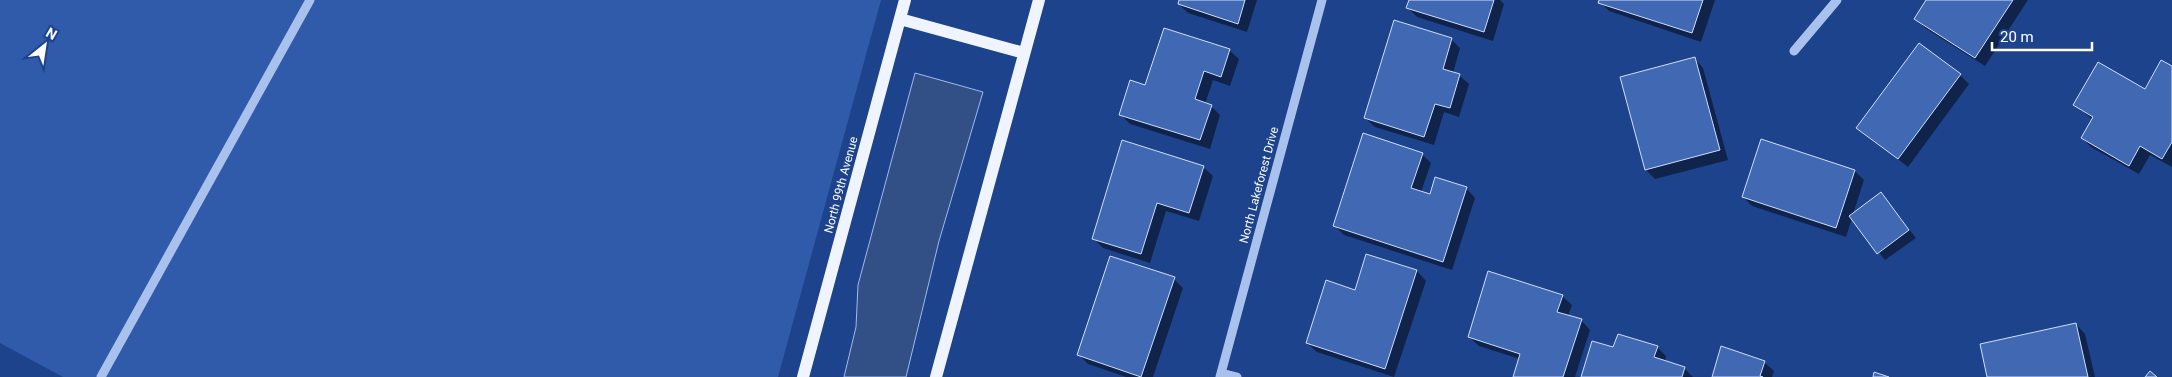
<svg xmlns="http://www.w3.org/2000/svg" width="2172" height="377" viewBox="0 0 2172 377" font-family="Roboto,sans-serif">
<rect width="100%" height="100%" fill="#1d438d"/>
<!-- green -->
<path fill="#305bab" d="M0 0H881L778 377H63L0 343Z"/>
<!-- water -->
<path fill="#335086" stroke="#9dbbef" d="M915 73 983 92 939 241 906 377H844L856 327 858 285Z"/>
<!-- shadow -->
<path fill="#0007" d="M1180 0H1257L1247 32 1188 13 1179 4Z
M1410 0H1500L1504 4 1493 41 1417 17 1408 8Z
M1600 0H1715L1701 42 1609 11 1600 2Z
M1927 0H2028L1985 66 1925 28 1915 18Z
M1451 39 1460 48 1453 73 1459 75 1469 84 1459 117 1444 112 1434 145 1375 127 1365 118Z
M1229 50 1239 59 1230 86 1213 80 1205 104 1211 106 1220 115 1210 149 1130 124 1120 114 1146 87Z
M1694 58 1703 68 1728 160 1655 179 1646 170Z
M2172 67V167L2150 155 2139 174 2091 147 2082 138 2093 120 2075 105 2145 90Z
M1960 75 1969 84 1908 167 1858 128Z
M1762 140 1855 171 1864 180 1853 214 1881 194 1916 238 1885 260 1852 218 1846 237 1752 206 1743 197Z
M1422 154 1431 163 1421 192 1431 195 1466 188 1475 198 1452 270 1344 235 1335 226Z
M1203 167 1213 176 1199 221 1166 211 1150 263 1103 248 1094 239Z
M1367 255 1417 271 1426 281 1394 377 1317 352 1307 343 1355 292Z
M1174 279 1183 288 1153 377H1126L1088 364 1079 355Z
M1562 296 1572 305 1568 316 1581 320 1590 330 1575 377H1514L1520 359 1479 346 1469 337Z
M2076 324 2085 334 2095 377H1988Z
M1657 347 1666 356 1665 362 1684 368 1693 377H1582L1614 349Z
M1764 362 1774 371 1772 377H1713Z"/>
<!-- building -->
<path fill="#4169b3" stroke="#cfdef9" d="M1179 0H1245L1238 24 1178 4Z
M1409 0H1494L1484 32 1406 8Z
M1599 0H1703L1692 33 1598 3Z
M1926 0H2013L1975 58 1914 19Z
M1394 20 1452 38 1443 69 1460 74 1450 108 1435 104 1424 137 1364 118Z
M1164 28 1230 49 1221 77 1204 71 1195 99 1212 105 1200 140 1119 115 1130 80 1145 85Z
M1919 43 1961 74 1898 159 1856 128Z
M1695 57 1720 150 1645 170 1620 77Z
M2161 60 2172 66V142L2162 159 2140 146 2129 166 2081 138 2093 117 2073 105 2098 62 2145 89Z
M1363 133 1423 153 1411 188 1430 194 1435 177 1467 187 1443 262 1333 226Z
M1761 139 1855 170 1836 228 1742 197Z
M1122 140 1204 166 1189 213 1157 203 1141 254 1092 239Z
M1881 192 1909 230 1877 254 1849 216Z
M1366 254 1417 270 1385 369 1306 343 1326 280 1355 290Z
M1110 256 1175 277 1141 377 1077 355Z
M1488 271 1563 295 1557 312 1582 319 1563 377H1513L1520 354 1468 337Z
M2076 323 2088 377H1987L1980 344Z
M1618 334 1658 346 1654 357 1685 367 1682 377H1581L1592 341 1613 347Z
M1721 346 1765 361 1760 376 1763 377H1712Z
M2150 371 2157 377H2145Z
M1874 372 1889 377H1873Z"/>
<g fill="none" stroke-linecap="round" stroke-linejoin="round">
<!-- minor -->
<path stroke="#a9c2ed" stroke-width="9" d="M1794 51 1837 0
M1221 373 1237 377
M101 377 310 0
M1220 377 1322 0"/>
<!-- major -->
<path stroke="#f0f4ff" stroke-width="12" d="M900 19 1024 53
M803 377 905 0
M936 377 1039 0"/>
</g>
<g text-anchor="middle" stroke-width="4.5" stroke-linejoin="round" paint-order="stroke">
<!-- street labels -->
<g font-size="12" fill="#fff" stroke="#1d438d">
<text transform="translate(841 185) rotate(-75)" y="4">North 99th Avenue</text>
<text transform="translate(1259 185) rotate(-75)" y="4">North Lakeforest Drive</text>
</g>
</g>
<!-- north arrow -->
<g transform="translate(45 45) rotate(30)" stroke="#1d438d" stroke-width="4" paint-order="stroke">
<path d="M0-4L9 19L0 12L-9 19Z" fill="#ffffff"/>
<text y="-8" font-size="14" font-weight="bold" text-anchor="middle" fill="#ffffff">N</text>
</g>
<!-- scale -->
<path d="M1992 42v8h100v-8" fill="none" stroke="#ffffff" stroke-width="2.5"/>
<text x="2000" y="42" font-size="15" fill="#ffffff" stroke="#1d438d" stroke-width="4" paint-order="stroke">20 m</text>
</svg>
